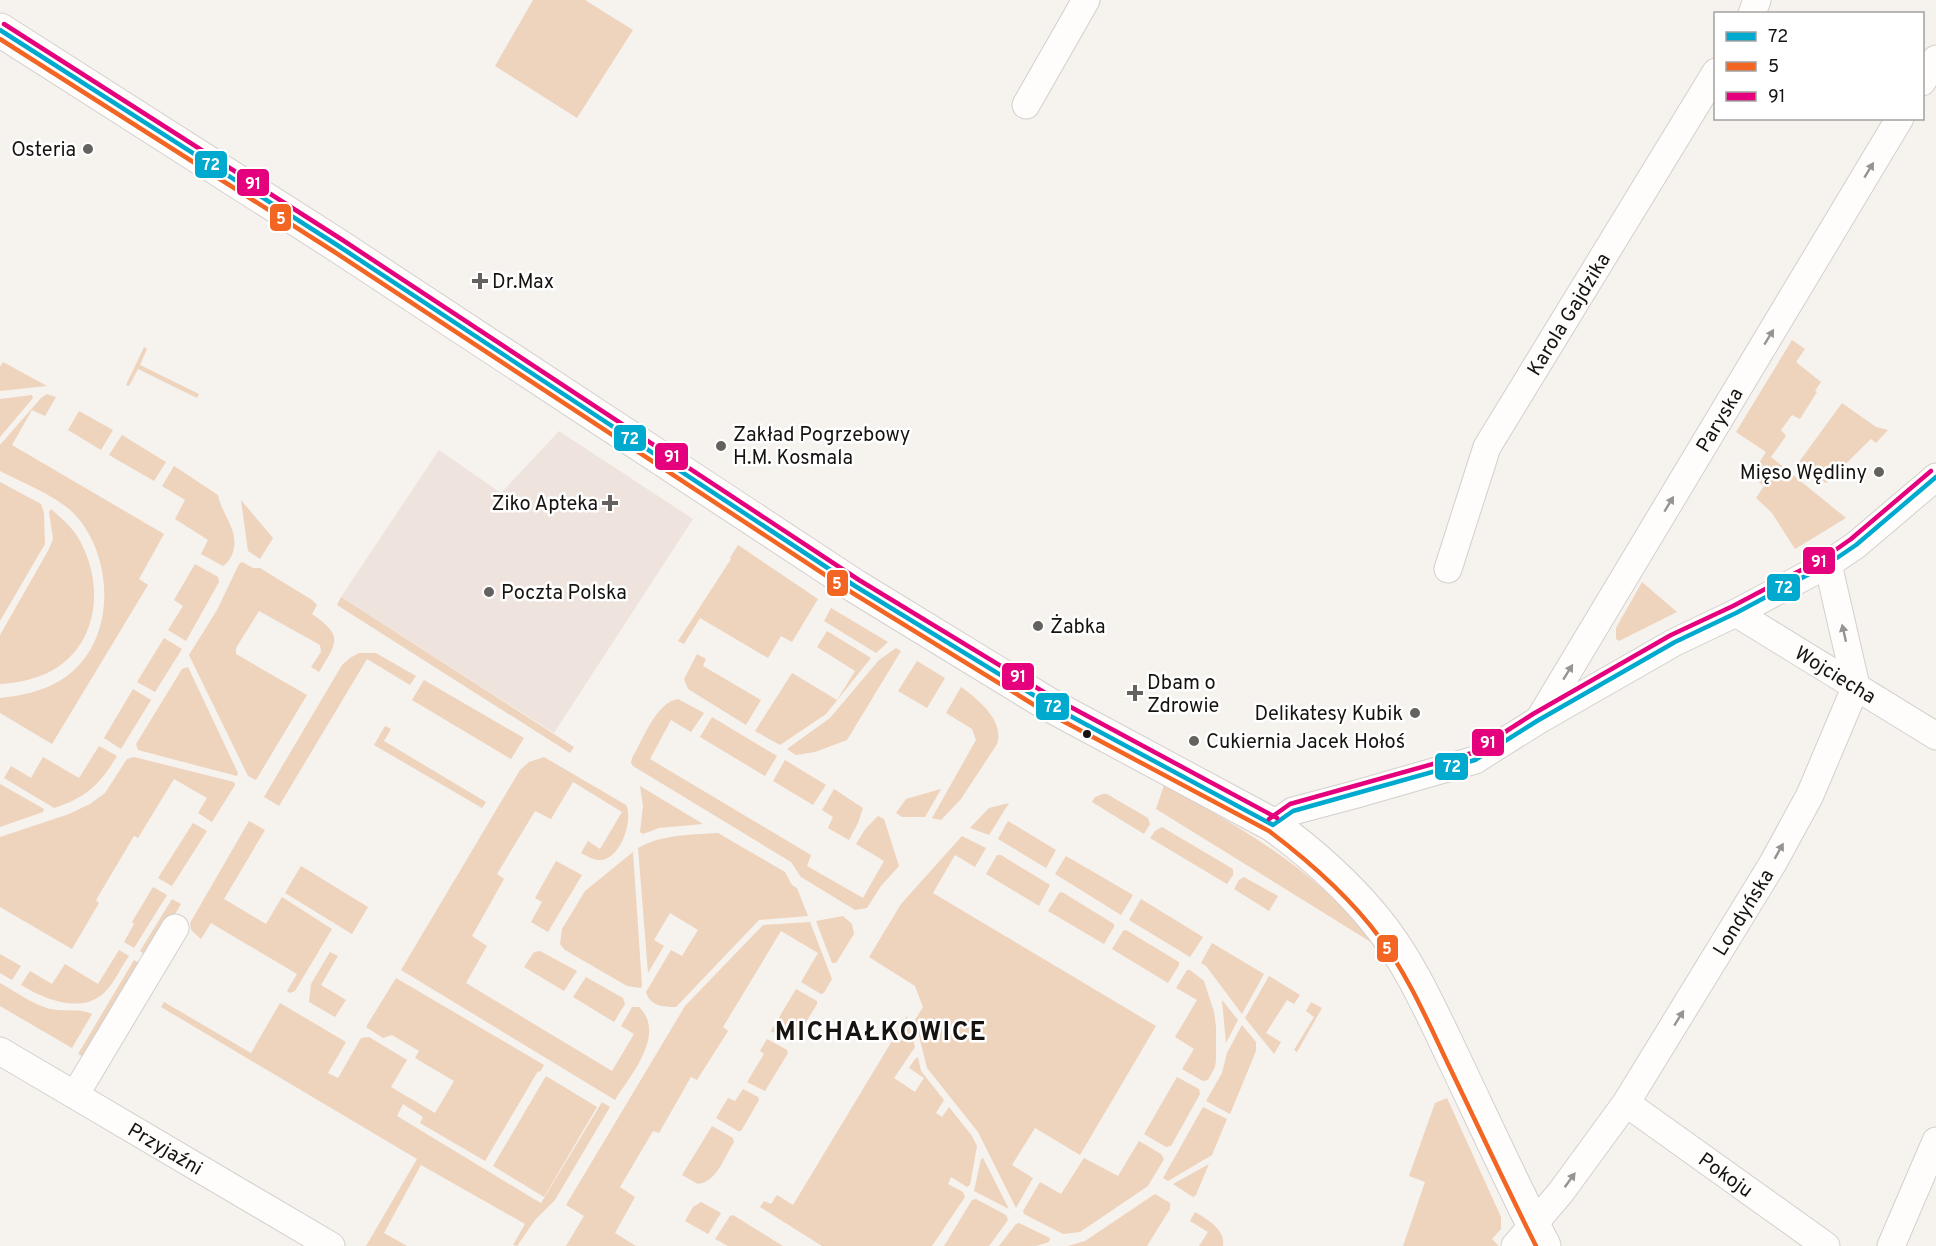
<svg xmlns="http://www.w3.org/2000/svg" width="1936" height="1246" viewBox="0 0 1936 1246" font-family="Overpass,sans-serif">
<rect width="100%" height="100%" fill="#f6f2ee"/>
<!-- built -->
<path fill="#eee4dd" d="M559 431 693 519 554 733 341 597 439 450 501 493Z"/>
<!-- green -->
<path fill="#eed3bd" d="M533 0H585L633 30 577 118 495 66Z
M1792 340 1805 349 1796 362 1821 382 1815 391 1817 392 1800 419 1792 415 1781 430 1786 436 1771 457 1846 518 1795 549 1772 513 1756 498 1764 486 1751 476 1766 452 1736 432Z
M144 347 147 349 140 365 199 394 197 398 138 369 129 386 126 385Z
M3 362 47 386 0 391V367Z
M47 394 56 397 45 416 32 410 12 445 164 534 139 579 148 585 52 744 0 713V698C20 696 44 691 61 680 115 647 116 564 78 518 62 498 23 483 0 471V445L41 398Z
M32 395 33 398 0 437V399Z
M1842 403 1876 427 1888 430 1876 443 1871 439 1826 483 1799 462Z
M79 411 113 430 101 450 68 430Z
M122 435 166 462 154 481 109 455Z
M174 466 218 495C222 516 241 531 232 555 229 560 228 563 223 566L201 554 208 540 175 519 185 500 162 486Z
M0 482 41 504 44 513 45 544 0 621Z
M241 500 273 538 260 559 248 551Z
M51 509C60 517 71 526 77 536 104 579 101 642 53 670 37 679 18 683 0 684V635L49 549 53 539 49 512Z
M738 545 818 599 792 642 781 636 768 658 700 618 684 644 678 641 731 559 730 558Z
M242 562 253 568H260L312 600 317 605 312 614C344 636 337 642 319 672L311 667 321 652 320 645 259 611 236 648V654L307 695 256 780 248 776 189 655 217 610 239 564Z
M195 564 218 577 219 582 186 641 168 630 183 606 174 600Z
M1642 582 1677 612 1619 641 1616 639V628Z
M341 597 574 747 570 753 337 605Z
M831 608 888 642 876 653 824 621Z
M827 631 871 658 826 714 780 745 755 731 792 673 837 700 855 671 817 647Z
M164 638 182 649 155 692 137 682Z
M896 648 901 651 847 740 815 752 796 755 787 749 830 718 879 660Z
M359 653H376L416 676 410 685 367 659 279 806 264 797 342 665 350 658Z
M697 654 706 659 703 666 761 700 746 725 688 689 684 679Z
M917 661 945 678 927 708 898 691Z
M188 667 238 773 237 776 138 750 136 744 182 669Z
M424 680 524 738 511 759 412 700Z
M961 687C978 699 1005 721 997 744L961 799 941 820 932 818 976 740 972 729 946 713Z
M133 689 151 700 121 749 104 738Z
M678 699 704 713 691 732 671 720 650 759 811 855 807 866 863 898 884 861 856 844 866 828 878 816 884 819 899 866 881 886 867 908 855 910 801 877 791 862 633 766 631 763 632 758C643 740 656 702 678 699Z
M712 717 777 756 765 776 700 737Z
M385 726 391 729 384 741 486 802 482 808 374 745Z
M99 746 117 756C100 784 86 798 54 808L4 778 11 766 31 778 43 757 79 778Z
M134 757 234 782 235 785 212 822 198 813 207 798 174 779 138 838 134 836 96 900 99 903 72 949 0 907V837L69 814 90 804 105 793 127 759Z
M544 757 626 805C634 820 620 861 599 860 593 860 587 856 581 853L588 841 600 849 622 812 573 782 551 819 535 811 497 874 504 879 472 936 487 946 466 983 612 1071 634 1034 621 1026 632 1007H639C667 1034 630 1076 615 1100L401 970 520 770 529 762Z
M785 760 826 785 813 805 773 781Z
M0 784 44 809 43 812 0 827Z
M1164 785C1242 828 1320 872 1374 944L1156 809Z
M640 786 703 824 659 828 643 834 640 832 643 806Z
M834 789 863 808 858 823 849 840 828 828 833 817 822 810Z
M941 789 925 817H902L896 813 906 799Z
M1103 794H1107L1148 818 1150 824 1144 834 1092 802 1095 797Z
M1009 803 989 835 970 828 989 808Z
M249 821 265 830 224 899 266 924 282 897 332 929 295 991 290 993 287 991 297 974 211 923 201 939 191 930 190 923Z
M1008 821 1056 850 1046 868 998 839Z
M193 823 207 831 172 886 158 878Z
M1162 827 1233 869V875L1227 884 1150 838 1155 831Z
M718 833 785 872 792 885 797 888 808 916 759 920 676 1007C663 1007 650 1006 646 992L671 950 682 956 698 930 670 913 654 940 664 946 648 973 638 848C663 834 690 835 718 833Z
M962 836 986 848 975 867 955 855 933 893 1156 1026 1080 1155 1035 1128 1012 1165 1033 1178 1016 1208 978 1132 927 1068 915 1020 923 1007 915 986 869 957 901 904Z
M633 852 642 986 641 988 627 986 565 950 560 944 562 929 585 891Z
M997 855H1001L1050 885 1039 906 986 874Z
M1066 856 1133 895 1121 915 1055 874Z
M556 861 582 875 548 932 531 922 542 902 535 898Z
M301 866 368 907 352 934 285 893Z
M1244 877 1278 896 1269 911 1234 889 1239 880Z
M153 887 167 895 134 948 124 942 134 924 132 922Z
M1062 892 1114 924V927L1104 944 1048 911 1059 893Z
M172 899 181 904 149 958 140 951Z
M1141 899 1203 937 1190 957 1129 920Z
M843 916 852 924 854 934 836 963H832L816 921Z
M810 922 832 979 824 993 821 994 801 982 818 953 781 931 723 1027 728 1031 697 1080 691 1077 659 1133 653 1131 620 1187 635 1197 615 1233 636 1246H566L584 1216 566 1205 685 1006 763 925Z
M1126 930 1179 962V965L1168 983 1112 949 1123 931Z
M1212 943 1264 974 1242 1014 1206 966 1201 963Z
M119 950 129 956C121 967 115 982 105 992 82 1015 44 999 21 985L30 971 52 984 65 964 98 984Z
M540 951 577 971 564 991 524 967 534 952Z
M330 952 338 956 321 985 346 1000 335 1017 309 1002 311 984Z
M0 954 21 966 12 980 0 973Z
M134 960 144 966 88 1059 78 1054Z
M1187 970H1190L1204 981 1214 1012 1216 1027V1060L1215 1067 1208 1080 1203 1081 1182 1069 1194 1049 1175 1037 1197 1000 1176 988Z
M1269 976 1300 995 1294 1004 1287 1000 1266 1033 1281 1042 1274 1054 1245 1018Z
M586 977 623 998 625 1004 614 1022 573 997Z
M396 978 544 1065 540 1072 538 1071 485 1161 420 1123 423 1117 403 1104 397 1116 529 1196 541 1203 602 1102 610 1107 555 1200 535 1220 517 1246 513 1245 525 1224 421 1165 384 1233 407 1246H366L417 1159 161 1007 164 1002 251 1053 280 1003 346 1042 328 1073 338 1078 361 1038 369 1037 407 1060 391 1087 435 1113 454 1081 415 1058 419 1051 392 1035 383 1038 366 1027Z
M0 983C16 992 32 1004 50 1009 63 1012 80 1008 92 1014L72 1048 0 1006Z
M796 989 817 1001V1004L794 1042 791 1043 771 1031Z
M1222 1000 1238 1020 1226 1043Z
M1311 1002 1322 1008 1297 1052 1294 1050 1314 1017 1306 1011Z
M907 1016 915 1047 894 1078 915 1092 924 1078 909 1068 915 1059 918 1057 921 1071 944 1100 936 1113 942 1117 949 1107 972 1136 977 1146 970 1185 967 1187 951 1177 948 1184 963 1192 965 1197 932 1246H822L760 1207 764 1201 771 1204 777 1195 793 1205Z
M1242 1025 1256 1042V1051L1230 1114 1206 1101 1222 1073 1227 1053Z
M767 1039 787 1050 788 1053 765 1091 747 1082 764 1054 760 1051Z
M546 1076 597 1107 544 1197 493 1166Z
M1177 1077 1199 1089 1200 1094 1171 1146 1166 1147 1144 1134Z
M743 1089 758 1097 759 1100 741 1131H738L716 1118 728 1098 735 1101Z
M1447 1098 1501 1217V1229L1492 1239 1498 1245 1497 1246H1403L1425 1182 1409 1176 1435 1103Z
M1203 1107 1227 1119 1212 1155 1168 1181 1163 1178Z
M712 1126 733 1138 734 1142C724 1157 718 1181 698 1184L682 1175Z
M1139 1141 1161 1154 1164 1159 1148 1186 1080 1232 1063 1234 1024 1214 1023 1211 1040 1182 1061 1194 1084 1158 1118 1176Z
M983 1158 1009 1209 974 1191 981 1159Z
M1209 1164 1196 1195 1193 1197 1173 1184Z
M1155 1194 1170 1203V1209L1147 1246H1068L1085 1241Z
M976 1199 1006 1215 1008 1220 989 1246H944L972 1200Z
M701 1202 721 1213 708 1234 685 1221 693 1207Z
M1195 1212C1207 1219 1226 1230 1223 1246H1199L1208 1232 1190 1221Z
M733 1215 783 1246H728L715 1239 730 1216Z
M1019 1223 1050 1238 1049 1242 1036 1246H999L1016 1224Z"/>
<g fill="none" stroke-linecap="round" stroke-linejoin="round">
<!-- minor casing -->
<g stroke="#d3d0cd" stroke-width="29">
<g id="minor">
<path d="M1752 14 1757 0"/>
<path d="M1922 82 1936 59"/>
<path d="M1026 105 1086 0"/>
<path id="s1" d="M1448 569 1487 447 1716 72"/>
<path id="s2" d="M1736 613 1936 736"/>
<path id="s3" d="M1540 718 1900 118"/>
<path d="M1273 825 1293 811 1357 794 1475 760 1537 721 1675 642 1736 613 1828 564 1856 545 1936 477"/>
<path id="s4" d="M0 1051 331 1246"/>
<path d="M75 1095 175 928"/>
<path id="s5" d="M1626 1103 1826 1246"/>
<path id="s6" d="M1515 1246 1561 1192 1626 1103 1773 863 1810 795 1856 686 1828 564"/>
<path d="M1891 1246 1936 1141"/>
</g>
</g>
<!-- tertiary casing -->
<g stroke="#d3d0cd" stroke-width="35">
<path id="tertiary" d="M0 30 337 245 855 586 1048 704 1273 825C1310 852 1345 883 1374 918 1409 960 1431 1011 1455 1061 1484 1122 1513 1185 1544 1246"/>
</g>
<!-- minor -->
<use href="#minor" stroke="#fefdfc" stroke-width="27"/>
<!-- tertiary -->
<use href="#tertiary" stroke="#fefdfc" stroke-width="33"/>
<!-- bus-1 casing -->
<g stroke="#fff" stroke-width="9">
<path id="bus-1" d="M0 30 337 245 855 586 1048 704 1273 825
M1273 825 1293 811 1475 760 1537 721 1675 642 1736 613 1828 564 1856 545 1936 477"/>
</g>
<!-- bus-2 casing -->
<g stroke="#fff" stroke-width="9">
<path id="bus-2" d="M0 39 333 251 851 592 1044 711 1269 831C1310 862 1349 896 1380 938 1409 977 1428 1022 1449 1066 1478 1126 1506 1186 1536 1246"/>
</g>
<!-- bus-3 casing -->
<g stroke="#fff" stroke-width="9">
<path id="bus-3" d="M4 24 341 239 859 580 1052 697 1277 818
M1269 819 1290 804 1472 753 1533 714 1671 635 1733 606 1824 558 1851 539 1931 471"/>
</g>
<!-- bus-1 -->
<use href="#bus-1" stroke="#00a9ce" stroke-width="4.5"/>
<!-- bus-2 -->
<use href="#bus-2" stroke="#f26522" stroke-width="4.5"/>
<!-- bus-3 -->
<use href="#bus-3" stroke="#e5007d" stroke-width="4.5"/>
</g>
<!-- one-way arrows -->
<defs><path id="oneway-solid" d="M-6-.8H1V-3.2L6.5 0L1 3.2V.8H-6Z" transform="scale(1.5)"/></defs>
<g fill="#969492">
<use href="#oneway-solid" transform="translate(1869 170) rotate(-59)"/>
<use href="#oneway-solid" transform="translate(1769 337) rotate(-59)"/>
<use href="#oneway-solid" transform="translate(1669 504) rotate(-59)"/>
<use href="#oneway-solid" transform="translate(1844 633) rotate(-103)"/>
<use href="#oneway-solid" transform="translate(1568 672) rotate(-58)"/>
<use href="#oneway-solid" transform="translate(1779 851) rotate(-61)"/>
<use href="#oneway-solid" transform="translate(1679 1018) rotate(-58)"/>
<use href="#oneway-solid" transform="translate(1570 1180) rotate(-54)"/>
</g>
<!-- markers -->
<g fill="#64615e" stroke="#fff" stroke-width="2">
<circle cx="88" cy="149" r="6"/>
<path d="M477 272h6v6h6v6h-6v6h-6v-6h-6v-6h6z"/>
<circle cx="721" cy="446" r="6"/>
<circle cx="1879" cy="472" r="6"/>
<path d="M607 494h6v6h6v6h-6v6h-6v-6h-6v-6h6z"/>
<circle cx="489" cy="592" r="6"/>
<circle cx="1038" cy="626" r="6"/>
<path d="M1132 684h6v6h6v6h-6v6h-6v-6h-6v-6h6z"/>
<circle cx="1415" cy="713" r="6"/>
<circle cx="1194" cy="741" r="6"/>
</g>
<circle fill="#161311" stroke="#fff" stroke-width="2" cx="1087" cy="734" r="5"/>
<g text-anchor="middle" stroke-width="5" stroke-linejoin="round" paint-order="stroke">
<!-- poi labels -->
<g font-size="20" fill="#161311" stroke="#fff" text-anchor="start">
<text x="76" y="156" text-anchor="end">Osteria</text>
<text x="492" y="288">Dr.Max</text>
<text x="733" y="441">Zakład Pogrzebowy<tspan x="733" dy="23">H.M. Kosmala</tspan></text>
<text x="1867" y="479" text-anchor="end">Mięso Wędliny</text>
<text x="598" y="510" text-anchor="end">Ziko Apteka</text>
<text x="501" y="599">Poczta Polska</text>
<text x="1050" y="633">Żabka</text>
<text x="1147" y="689">Dbam o<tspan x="1147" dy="23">Zdrowie</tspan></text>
<text x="1403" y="720" text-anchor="end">Delikatesy Kubik</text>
<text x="1206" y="748">Cukiernia Jacek Hołoś</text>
</g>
<!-- street labels -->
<g font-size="20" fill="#161311" stroke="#fff">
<text dy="7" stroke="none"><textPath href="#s1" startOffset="284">Karola Gajdzika</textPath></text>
<text dy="7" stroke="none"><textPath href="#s3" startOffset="348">Paryska</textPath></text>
<text dy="7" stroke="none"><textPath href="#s2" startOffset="117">Wojciecha</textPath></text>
<text dy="7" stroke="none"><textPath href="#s6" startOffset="405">Londyńska</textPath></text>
<text dy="7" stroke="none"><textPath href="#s4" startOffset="192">Przyjaźni</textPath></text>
<text dy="7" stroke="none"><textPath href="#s5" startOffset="123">Pokoju</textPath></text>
</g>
<!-- district labels -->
<g font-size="26" font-weight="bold" letter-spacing="1.5" fill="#161311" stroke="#fff">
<text x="881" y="1040">MICHAŁKOWICE</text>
</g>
</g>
<g stroke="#fff" stroke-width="2">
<rect x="194" y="150" width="34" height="29" rx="6" fill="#00a9ce"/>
<rect x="236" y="168" width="34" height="29" rx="6" fill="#e5007d"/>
<rect x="269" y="203" width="23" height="29" rx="6" fill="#f26522"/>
<rect x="613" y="424" width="34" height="28" rx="6" fill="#00a9ce"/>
<rect x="654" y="442" width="35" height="29" rx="6" fill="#e5007d"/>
<rect x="1802" y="546" width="34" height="29" rx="6" fill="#e5007d"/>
<rect x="826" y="569" width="23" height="28" rx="6" fill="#f26522"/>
<rect x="1766" y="573" width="35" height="29" rx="6" fill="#00a9ce"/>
<rect x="1001" y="662" width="34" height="29" rx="6" fill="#e5007d"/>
<rect x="1035" y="692" width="35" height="29" rx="6" fill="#00a9ce"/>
<rect x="1471" y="728" width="34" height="29" rx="6" fill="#e5007d"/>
<rect x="1434" y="752" width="35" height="29" rx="6" fill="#00a9ce"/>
<rect x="1376" y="934" width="23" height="29" rx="6" fill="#f26522"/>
</g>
<g font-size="16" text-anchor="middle" font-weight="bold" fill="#fff">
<text x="211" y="170">72</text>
<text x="253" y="189">91</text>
<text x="281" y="224">5</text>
<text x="630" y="444">72</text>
<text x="672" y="462">91</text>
<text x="1819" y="567">91</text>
<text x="837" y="589">5</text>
<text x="1784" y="593">72</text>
<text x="1018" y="682">91</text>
<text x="1053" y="712">72</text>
<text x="1488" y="748">91</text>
<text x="1452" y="772">72</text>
<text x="1387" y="954">5</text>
</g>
<!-- legend -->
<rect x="1714" y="12" width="210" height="108" fill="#ffffff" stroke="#a2a1a0" stroke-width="1.5"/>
<rect x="1726" y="32" width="30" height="9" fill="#00a9ce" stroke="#a2a1a0" stroke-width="1.5"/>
<text x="1768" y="42" font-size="18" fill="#161311">72</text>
<rect x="1726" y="62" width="30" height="9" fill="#f26522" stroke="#a2a1a0" stroke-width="1.5"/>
<text x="1768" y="72" font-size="18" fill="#161311">5</text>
<rect x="1726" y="92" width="30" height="9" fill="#e5007d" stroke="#a2a1a0" stroke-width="1.5"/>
<text x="1768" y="102" font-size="18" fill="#161311">91</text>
</svg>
